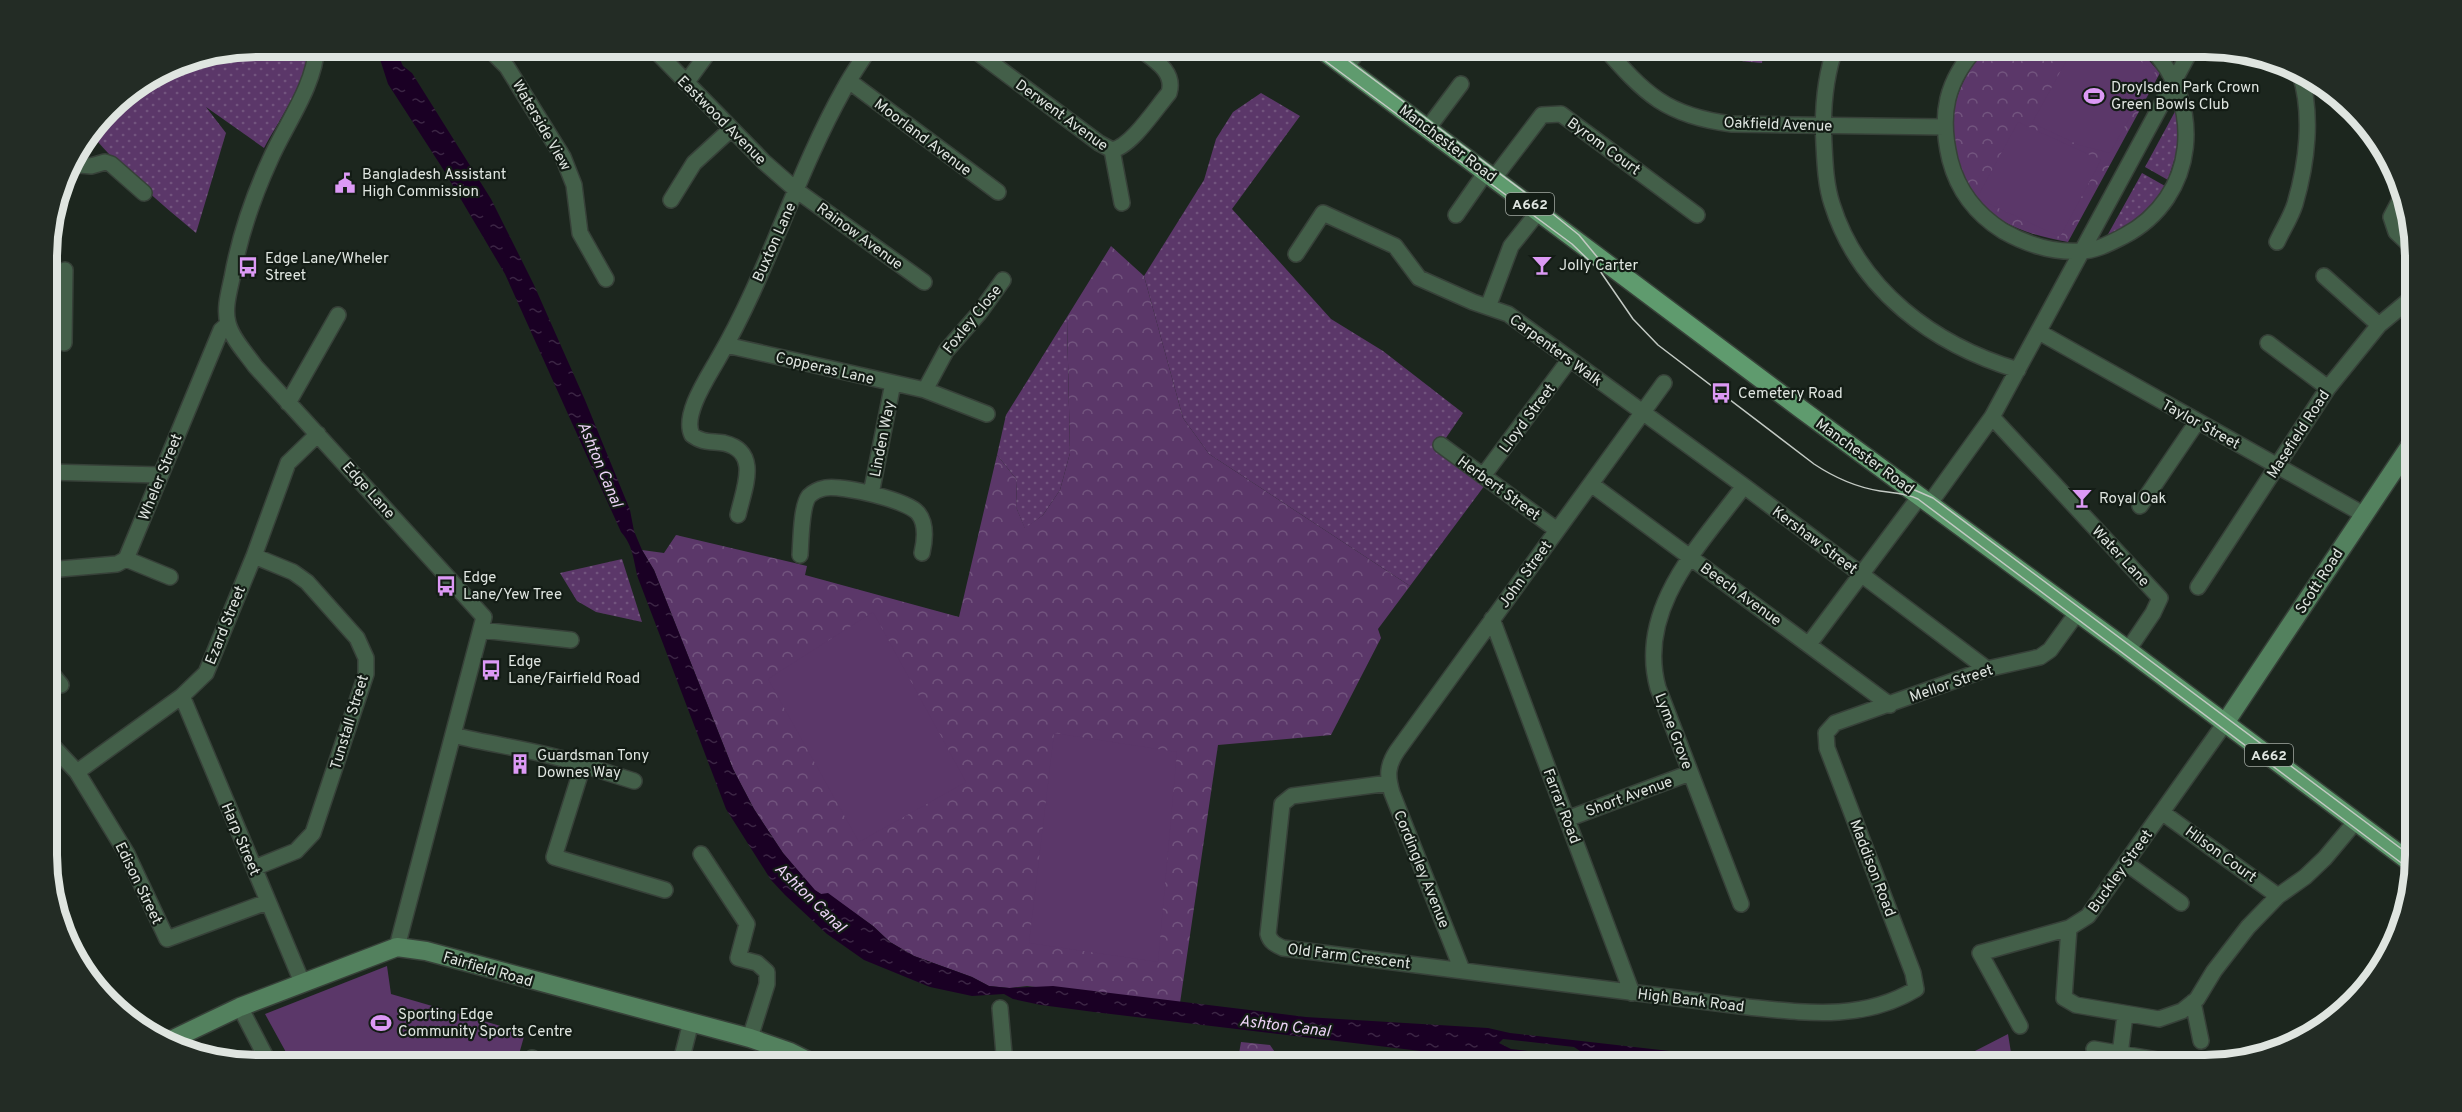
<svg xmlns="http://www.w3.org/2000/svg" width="2462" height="1112" viewBox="0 0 2462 1112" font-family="Overpass,sans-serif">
<defs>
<pattern id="grass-dots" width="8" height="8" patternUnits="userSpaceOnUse" patternTransform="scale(1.5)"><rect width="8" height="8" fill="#5b3769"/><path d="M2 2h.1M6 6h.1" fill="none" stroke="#72547e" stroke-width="1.8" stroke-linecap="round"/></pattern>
<pattern id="forest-crowns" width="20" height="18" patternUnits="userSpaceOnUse" patternTransform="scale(1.5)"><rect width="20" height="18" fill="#5b3769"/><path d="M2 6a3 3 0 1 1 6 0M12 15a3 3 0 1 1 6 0" fill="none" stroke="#72547e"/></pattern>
<pattern id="water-ripples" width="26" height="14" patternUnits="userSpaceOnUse" patternTransform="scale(1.5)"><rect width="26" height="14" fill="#1a0024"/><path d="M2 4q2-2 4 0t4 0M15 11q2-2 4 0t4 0" fill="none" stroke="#3b2544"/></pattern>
</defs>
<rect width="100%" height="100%" fill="#1c261e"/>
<!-- grass -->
<path fill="url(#grass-dots)" d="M257 47H308C309 78 279 120 264 148L206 107 226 133 196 233C159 202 122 171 91 134L118 99 177 62Z
M1261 93 1300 116 1232 209 1331 319 1383 351 1463 413 1437 451 1485 485 1410 586 1209 454 1183 418 1144 276 1204 180 1216 139 1233 112Z
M2178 106V148L2168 180 2145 167Z
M2142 173 2165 186C2151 209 2131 225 2107 236Z
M1067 317 1070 453 1060 490 1043 515 1025 529 1016 507 1017 480 997 455 1006 415Z
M622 559 642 622 596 612 577 601 560 573Z"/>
<!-- forest -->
<path fill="url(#forest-crowns)" d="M1699 47H1764L1762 63C1741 61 1716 60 1699 47Z
M1989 47H2137L2160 73 2068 242C2035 236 2000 227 1978 200 1939 153 1946 87 1989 47Z
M1111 246 1144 276 1183 418 1209 454 1410 586 1378 629 1381 638 1331 735 1218 745 1180 1003 1027 986 1010 988 989 986 972 977 914 956 890 942 873 926 828 894H821L814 890 783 853 754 809 733 769 654 570 642 550 664 553 676 535 807 566 805 575 959 617 997 455 1017 480 1016 507 1025 528 1043 515 1060 490 1070 453 1067 317Z
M1241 1042 1270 1045 1283 1064 1299 1061 1307 1065H1237Z
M1333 1052 1374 1057 1376 1065H1325Z"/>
<!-- pitch -->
<path fill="#5b3769" d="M2074 47H2114L2156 70 2110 153 2079 145 2032 123Z
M2018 122 2101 160 2060 237 1977 198Z
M873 612 966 782 859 842 768 679Z
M1054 733 1177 752 1158 962 1029 943Z
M387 966 391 994 525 1033 516 1065H293L265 1014Z
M2008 1034 2013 1065H1958L1960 1055 1973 1052Z"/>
<!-- water -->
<path fill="url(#water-ripples)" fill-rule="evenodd" d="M373 47H379L382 52 386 51 388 47H394L403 66 412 73 491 199 534 285 585 400 630 510 634 531 642 550 654 570 733 769 754 809 783 853 815 890 821 894 828 893 873 926 890 942 914 956 972 977 989 986 1009 988 1053 986 1306 1017 1488 1028 1510 1033 1696 1054 1761 1065H1585L1507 1055 1479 1058 1094 1012 1041 1005 1013 999 1004 994 972 996 930 987 864 960 827 934 785 895 771 880 726 809 638 578C633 560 634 547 621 532L505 274 443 169 388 84 379 56ZM1503 1039 1574 1047 1586 1055 1576 1057 1511 1049 1499 1043Z"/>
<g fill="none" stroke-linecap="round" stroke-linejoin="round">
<!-- street casing -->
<g stroke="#374139" stroke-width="18">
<path id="street" d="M317 46C314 88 286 123 270 160 253 197 239 239 232 278 229 292 224 309 228 323 232 339 246 353 255 366L484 617 397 947
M486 46 507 67 563 157 574 185 580 233 606 279
M651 46 764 162 796 190 924 282
M969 46 1099 143 1112 150 1122 203
M1603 46C1645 94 1666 116 1732 124L1945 127
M1836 46C1824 79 1822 111 1824 145 1825 165 1826 186 1832 204 1859 290 1934 345 2018 370
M1978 46C1946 81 1939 114 1950 160 1958 191 1976 214 2003 231 2026 244 2054 253 2081 251 2096 251 2112 242 2124 236 2198 197 2205 103 2149 46
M1346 68 1361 46
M849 81 998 192
M686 83 713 46
M1428 128 1461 84
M1112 150C1131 147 1156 108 1169 93 1176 70 1151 58 1136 46
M68 164 91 166 105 162 111 164 144 193
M1494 178 1542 115 1561 114 1697 215
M2401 198 2391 217 2396 232 2414 249
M671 200 694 163 730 130
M1456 215 1486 172
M2277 242C2283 229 2291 217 2295 204 2307 163 2313 114 2300 74
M1296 254 1323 213 1395 246 1419 278 1473 302 1508 314 1744 486 1987 669
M2324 276 2379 325
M1488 307 1511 246 1539 211
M2039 332 2363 514
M64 343 65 270
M2268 343 2328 388
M726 345 925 390 987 414
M925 390 946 351 980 312 1003 280
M288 403 338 315
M1992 417 2160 598 2153 613 2128 650
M1441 445 1557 530
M47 472 160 475
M1483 476 1570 359
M1591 484 1890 705
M871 494 893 383
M1930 503 1992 417 2193 46
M2140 506 2197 422
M738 515C744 488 761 452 724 443 712 441 702 443 692 435 682 415 708 377 718 359 768 274 795 176 844 89 852 74 862 60 871 46
M800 555C801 542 801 506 809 496 813 492 820 489 825 488 842 485 907 500 918 513 927 524 925 540 922 553
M254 556 293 572 307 582 357 638 366 658V674L313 833 296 851 254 868
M126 559 170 577
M48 570 117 564 126 559 221 330 228 324
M2198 587 2328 388 2379 325 2414 296
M1492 619 1632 993
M481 630 571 640
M1809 644 1920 496
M48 669 61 685
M182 696 302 982
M453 735C496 746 540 750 583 765L554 857 665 890
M48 741 77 772 127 854 167 939 267 902
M583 765 634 781
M77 772 182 696 206 673 254 556 288 463 318 434
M1389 783 1292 796 1282 804 1268 934C1270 942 1276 945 1283 948L1748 1007C1807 1013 1863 1021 1916 989L1913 973 1827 748 1826 733 1835 723 1987 669 2040 657 2050 650 2077 613
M2163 813 2278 896
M1567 819 1690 773
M701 854 747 924 738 958 757 963 767 972V984L750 1038
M2126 863 2181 903
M1741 904 1658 688C1636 609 1700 545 1744 486
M2069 928 2064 998 2076 1005 2159 1019 2182 1011 2197 999 2214 971 2248 927 2278 896 2305 877 2325 858 2356 821
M1462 970 1392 793C1387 776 1387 766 1397 751L1664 383
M2193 1002 2201 1041
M240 1007 270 1065
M1000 1008 1005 1065
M2020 1026 1980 953 2069 928 2088 916 2225 723
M2094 1049 2158 1060
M2120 1054 2125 1015
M530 1065 532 1058
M680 1065 691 1022"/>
</g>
<!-- secondary casing -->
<g stroke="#374139" stroke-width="21">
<path id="secondary" d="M2225 723 2414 440
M167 1042 240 1007 397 947 426 951 750 1038 790 1052 816 1065"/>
</g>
<!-- primary casing -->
<g stroke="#374139" stroke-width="21">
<path id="primary" d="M1317 46 1801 409 2128 650 2414 865"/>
</g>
<!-- street -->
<use href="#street" stroke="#435f49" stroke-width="15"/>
<!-- secondary -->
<use href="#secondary" stroke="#53815e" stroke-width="18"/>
<!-- primary -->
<use href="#primary" stroke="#5f9b6e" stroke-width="18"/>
<!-- tram -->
<path stroke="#c3cac4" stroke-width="1.5" d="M1305 46 1572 244 1600 271 1633 319 1658 345 1814 464C1835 478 1855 487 1880 491 1893 493 1906 493 1918 499L2412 871
M1329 46 1543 206 1579 235 1598 258
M1910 488 1933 498 2415 859"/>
</g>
<!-- icons -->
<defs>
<g id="stadium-bare" transform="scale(1.62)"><path d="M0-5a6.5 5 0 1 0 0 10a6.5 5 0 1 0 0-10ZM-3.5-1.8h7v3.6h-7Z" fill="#dc99f5" stroke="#131c15" stroke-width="2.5" paint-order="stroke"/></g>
<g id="civic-bare" transform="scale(1.62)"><path d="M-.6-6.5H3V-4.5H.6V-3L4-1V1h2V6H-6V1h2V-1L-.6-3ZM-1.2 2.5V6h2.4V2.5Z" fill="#dc99f5" stroke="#131c15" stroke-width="2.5" paint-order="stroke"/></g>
<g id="bar-bare" transform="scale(1.62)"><path d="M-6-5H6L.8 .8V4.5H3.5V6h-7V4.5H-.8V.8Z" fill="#dc99f5" stroke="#131c15" stroke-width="2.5" paint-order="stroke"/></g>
<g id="bus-bare" transform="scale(1.62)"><path d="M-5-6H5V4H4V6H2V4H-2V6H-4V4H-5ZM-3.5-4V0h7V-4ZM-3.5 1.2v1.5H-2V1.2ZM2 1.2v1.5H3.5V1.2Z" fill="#dc99f5" stroke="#131c15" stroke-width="2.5" paint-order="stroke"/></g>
<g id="building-bare" transform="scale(1.62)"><path d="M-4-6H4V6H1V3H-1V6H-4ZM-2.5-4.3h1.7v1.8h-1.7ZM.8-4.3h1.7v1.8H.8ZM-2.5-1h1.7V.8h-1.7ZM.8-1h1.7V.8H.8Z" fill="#dc99f5" stroke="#131c15" stroke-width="2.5" paint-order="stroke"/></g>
</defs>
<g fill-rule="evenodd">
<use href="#stadium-bare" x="2094" y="96"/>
<use href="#civic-bare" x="345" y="183"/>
<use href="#bar-bare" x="1542" y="265"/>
<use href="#bus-bare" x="248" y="267"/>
<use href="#bus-bare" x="1721" y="393"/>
<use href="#bar-bare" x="2082" y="498"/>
<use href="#bus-bare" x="446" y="586"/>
<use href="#bus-bare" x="491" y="670"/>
<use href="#building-bare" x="520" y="764"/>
<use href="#stadium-bare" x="381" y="1023"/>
</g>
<g text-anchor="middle" stroke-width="4.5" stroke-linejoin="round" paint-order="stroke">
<!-- shield labels -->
<g fill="#131c15" stroke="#a2a9a3" stroke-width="1.5">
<rect x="1506" y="193" width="48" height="22" rx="4.5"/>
<rect x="2245" y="744" width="48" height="22" rx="4.5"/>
</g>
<g font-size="14" font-weight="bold" fill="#dfe5e0">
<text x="1530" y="209">A662</text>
<text x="2269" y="760">A662</text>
</g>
<!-- poi labels -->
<g font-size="15" fill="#dfe5e0" stroke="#131c15" text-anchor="start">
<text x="2111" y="92">Droylsden Park Crown<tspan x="2111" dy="17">Green Bowls Club</tspan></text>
<text x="362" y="179">Bangladesh Assistant<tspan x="362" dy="17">High Commission</tspan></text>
<text x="265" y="263">Edge Lane/Wheler<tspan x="265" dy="17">Street</tspan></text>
<text x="1559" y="270">Jolly Carter</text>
<text x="1738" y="398">Cemetery Road</text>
<text x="2099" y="503">Royal Oak</text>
<text x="463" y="582">Edge<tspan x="463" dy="17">Lane/Yew Tree</tspan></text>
<text x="508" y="666">Edge<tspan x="508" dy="17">Lane/Fairfield Road</tspan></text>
<text x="537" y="760">Guardsman Tony<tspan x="537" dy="17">Downes Way</tspan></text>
<text x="398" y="1019">Sporting Edge<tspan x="398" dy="17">Community Sports Centre</tspan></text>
</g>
<!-- street labels -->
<g font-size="15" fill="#dfe5e0" stroke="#131c15">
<text transform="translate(1062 115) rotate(36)" y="5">Derwent Avenue</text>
<text transform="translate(722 120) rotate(45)" y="5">Eastwood Avenue</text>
<text transform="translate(1778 124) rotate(2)" y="5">Oakfield Avenue</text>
<text transform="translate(542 125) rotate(60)" y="5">Waterside View</text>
<text transform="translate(923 137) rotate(37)" y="5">Moorland Avenue</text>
<text transform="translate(1448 143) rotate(37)" y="5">Manchester Road</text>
<text transform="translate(1604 146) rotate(36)" y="5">Byrom Court</text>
<text transform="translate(860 236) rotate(36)" y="5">Rainow Avenue</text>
<text transform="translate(774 242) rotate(-66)" y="5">Buxton Lane</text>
<text transform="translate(972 319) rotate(-51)" y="5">Foxley Close</text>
<text transform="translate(1556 350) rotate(36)" y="5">Carpenters Walk</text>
<text transform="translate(825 368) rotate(13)" y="5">Copperas Lane</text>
<text transform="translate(1527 418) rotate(-53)" y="5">Lloyd Street</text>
<text transform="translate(2201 424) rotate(29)" y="5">Taylor Street</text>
<text transform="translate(2298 434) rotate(-57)" y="5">Masefield Road</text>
<text transform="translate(882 439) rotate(-79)" y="5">Linden Way</text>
<text transform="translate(1865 456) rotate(36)" y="5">Manchester Road</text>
<text transform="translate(160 477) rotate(-68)" y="5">Wheler Street</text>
<text transform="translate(1499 488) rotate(36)" y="5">Herbert Street</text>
<text transform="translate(369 490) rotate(48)" y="5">Edge Lane</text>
<text transform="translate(1815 540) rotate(37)" y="5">Kershaw Street</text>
<text transform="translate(2121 556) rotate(47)" y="5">Water Lane</text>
<text transform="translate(1525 574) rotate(-54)" y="5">John Street</text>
<text transform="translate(2319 581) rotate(-57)" y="5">Scott Road</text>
<text transform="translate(1741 594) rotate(36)" y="5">Beech Avenue</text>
<text transform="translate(225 625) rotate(-68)" y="5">Ezard Street</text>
<text transform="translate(1951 683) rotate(-19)" y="5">Mellor Street</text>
<text transform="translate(349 722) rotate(-73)" y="5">Tunstall Street</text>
<text transform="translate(1674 731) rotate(69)" y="5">Lyme Grove</text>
<text transform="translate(1629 796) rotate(-20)" y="5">Short Avenue</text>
<text transform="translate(1562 806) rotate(69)" y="5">Farrar Road</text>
<text transform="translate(241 839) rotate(67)" y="5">Harp Street</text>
<text transform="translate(2221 854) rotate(36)" y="5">Hilson Court</text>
<text transform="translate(1873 868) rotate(69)" y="5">Maddison Road</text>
<text transform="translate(1422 869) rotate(68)" y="5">Cordingley Avenue</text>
<text transform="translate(2120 871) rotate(-54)" y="5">Buckley Street</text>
<text transform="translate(139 883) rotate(64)" y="5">Edison Street</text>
<text transform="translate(1349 956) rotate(7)" y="5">Old Farm Crescent</text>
<text transform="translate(488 969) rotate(16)" y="5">Fairfield Road</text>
<text transform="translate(1691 1000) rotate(7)" y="5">High Bank Road</text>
</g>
<!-- water labels -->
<g font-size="16" font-style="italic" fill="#ecd2f6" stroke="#131c15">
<text transform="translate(601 464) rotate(67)" y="6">Ashton Canal</text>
<text transform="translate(811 897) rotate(44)" y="6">Ashton Canal</text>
<text transform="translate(1285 1025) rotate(7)" y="6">Ashton Canal</text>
</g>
</g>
<!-- crop -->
<path d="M0 0H2462V1112H0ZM257 57H2205A200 200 0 0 1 2405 257V855A200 200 0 0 1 2205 1055H257A200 200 0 0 1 57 855V257A200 200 0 0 1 257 57Z" fill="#232c25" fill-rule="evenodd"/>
<path fill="none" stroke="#dfe5e0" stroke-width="8" d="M257 57H2205A200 200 0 0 1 2405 257V855A200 200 0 0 1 2205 1055H257A200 200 0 0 1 57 855V257A200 200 0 0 1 257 57Z"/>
</svg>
